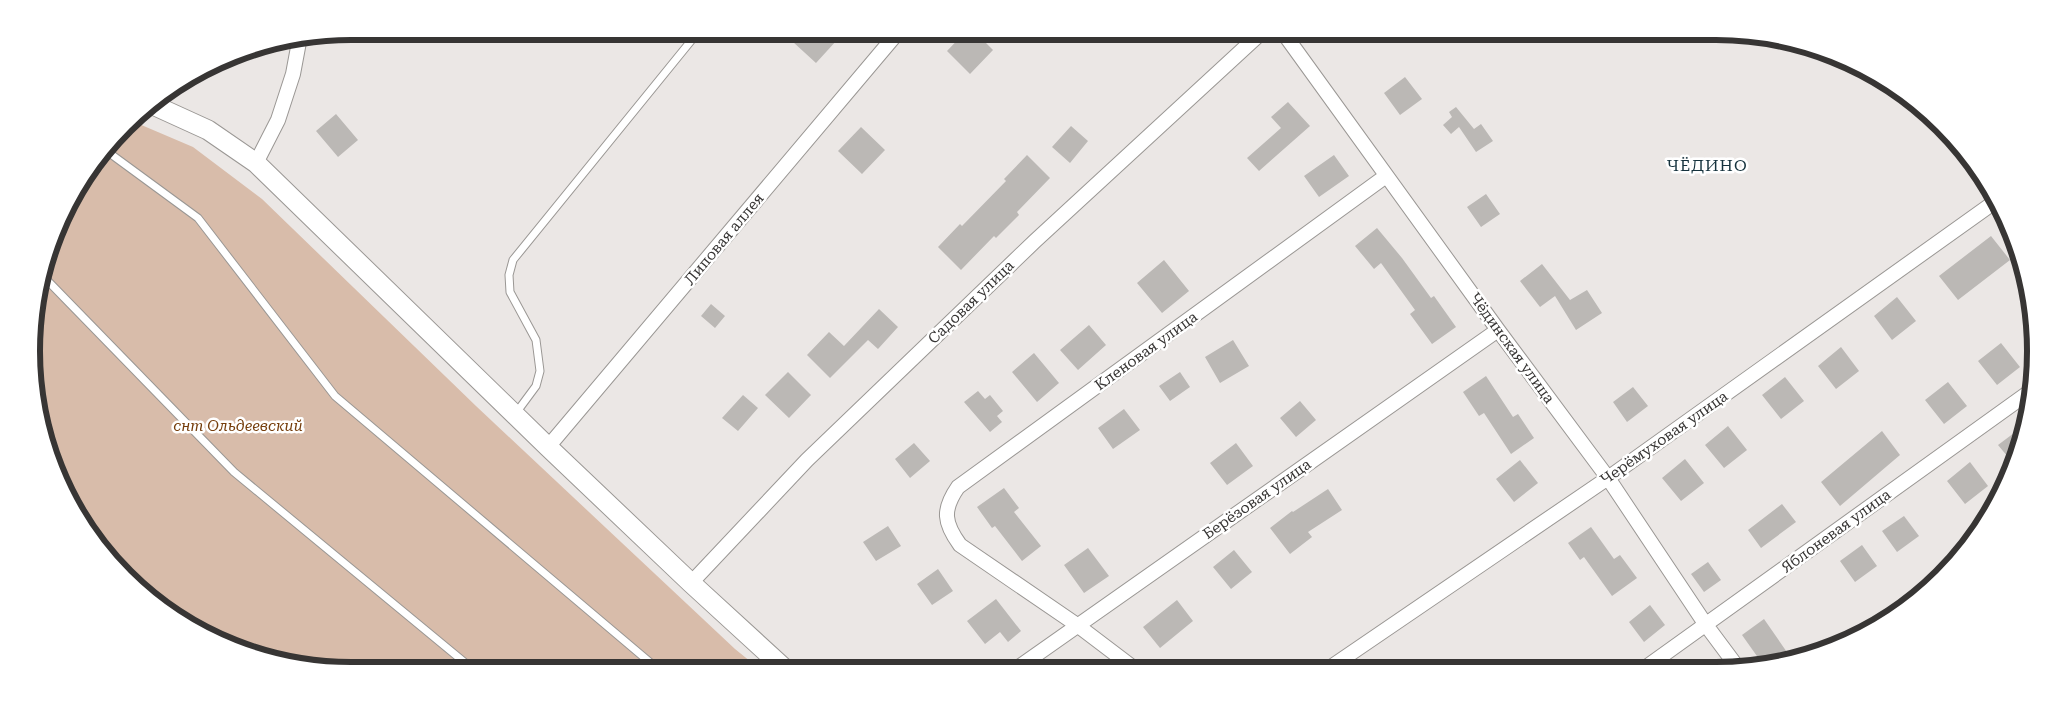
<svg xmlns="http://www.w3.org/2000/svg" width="2067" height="702" viewBox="0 0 2067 702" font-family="'Roboto Serif',serif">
<rect width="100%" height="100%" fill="#ebe7e5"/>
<!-- green -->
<path fill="#d8bcaa" d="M132 121 193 147 262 199 476 406 735 649 761 670 351 671 269 660 201 629 183 618 131 574 85 529 42 433 34 310 64 209Z"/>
<!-- building -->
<path fill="#bbb8b5" d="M803 31H827L837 40 816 63 793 42Z
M966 31H974L993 50 970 74 947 51Z
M1405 77 1422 99 1400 115 1384 93Z
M1288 102 1310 126 1259 171 1247 158 1281 128 1271 117Z
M1456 107 1474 129 1481 124 1493 141 1476 152 1459 127 1451 134 1443 125 1452 117 1449 112Z
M336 114 358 140 338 157 316 131Z
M1071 126 1088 141 1070 163 1052 147Z
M861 127 885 150 862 174 838 151Z
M1027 155 1050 178 1017 212 1019 215 996 238 994 236 961 270 938 247 960 224 962 226 1006 181 1004 179Z
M1334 155 1349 176 1319 197 1304 176Z
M1486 194 1500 214 1481 227 1467 207Z
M1377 228 1402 258 1431 298 1434 296 1456 327 1432 344 1410 314 1415 310 1381 263 1374 269 1355 246Z
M1991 236 2010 260 1958 300 1939 276Z
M1164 260 1189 291 1162 313 1137 283Z
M1542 264 1570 300 1587 290 1602 313 1576 330 1555 296 1540 307 1520 281Z
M1897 297 1916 321 1892 340 1874 316Z
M711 304 725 316 715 328 701 316Z
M879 309 898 327 878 349 868 340 830 378 807 355 829 332 844 346Z
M1089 325 1106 345 1078 370 1060 350Z
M1233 340 1249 366 1220 383 1205 357Z
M2001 343 2020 367 1997 385 1978 361Z
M1841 347 1859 371 1836 389 1818 366Z
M1034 353 1059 383 1037 402 1012 372Z
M788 372 811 395 789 418 765 395Z
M1180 372 1190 387 1170 401 1159 386Z
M1486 376 1513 417 1518 414 1534 438 1511 454 1484 413 1479 416 1463 392Z
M1785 377 1804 401 1781 419 1762 395Z
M1948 382 1967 406 1944 424 1925 400Z
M1633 387 1648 406 1627 422 1613 402Z
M978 391 985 399 990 395 1003 411 997 416 1002 422 990 432 964 402Z
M743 395 758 408 738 431 722 418Z
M1300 401 1316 420 1296 437 1280 418Z
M1124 409 1140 430 1113 449 1098 428Z
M2026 424 2025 433 2013 463 1998 445Z
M1728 426 1747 450 1724 468 1705 445Z
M1882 431 1900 455 1840 506 1821 482Z
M914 443 930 461 910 478 895 459Z
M1236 443 1253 466 1227 485 1210 463Z
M1685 459 1704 483 1681 501 1662 478Z
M1520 460 1538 483 1514 502 1496 479Z
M1970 462 1988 486 1965 504 1947 481Z
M1004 488 1019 508 1014 512 1041 546 1022 561 995 526 992 528 977 507Z
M1328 489 1342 510 1308 532 1312 537 1290 554 1270 528 1292 511 1293 512Z
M1782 504 1796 522 1761 548 1748 530Z
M1904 516 1919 536 1897 552 1882 531Z
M888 526 901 546 876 561 863 542Z
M1591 527 1614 559 1620 555 1637 578 1612 596 1584 557 1580 560 1568 543Z
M1862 545 1877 566 1855 582 1840 561Z
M1088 548 1109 576 1084 593 1064 565Z
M1234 550 1252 572 1231 589 1213 567Z
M1708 562 1721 580 1704 592 1691 574Z
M938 569 953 591 932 605 917 584Z
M996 599 1021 631 1008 642 1000 632 985 644 967 621Z
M1177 600 1193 621 1160 648 1143 627Z
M1650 605 1665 625 1644 642 1629 622Z
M1764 619 1791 658 1764 666 1742 635Z"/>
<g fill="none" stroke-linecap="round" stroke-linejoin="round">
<!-- lane casing -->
<g stroke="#9a9794" stroke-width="9">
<path id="lane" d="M108 152 198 218 335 396 659 670
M44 277 234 472 475 671
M516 413 536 386 540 371 536 340 510 292 509 275 513 260 699 31"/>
</g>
<!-- street casing -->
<g stroke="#9a9794" stroke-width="16">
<path id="street" d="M1282 31 1498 330 1608 478 1706 625 1738 668
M256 163 278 120 293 74 299 42
M548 447 899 31
M691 583 807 460 1035 241 1263 31
M1645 668 2028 393
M1016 669 1498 330
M1135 669 1077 625 960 545C944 523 942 510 958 487L1386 176
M1328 669 1608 478 1996 201"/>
</g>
<!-- secondary casing -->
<g stroke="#9a9794" stroke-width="21">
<path id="secondary" d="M151 104 208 130 256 163 548 447 691 583 786 670"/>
</g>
<!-- lane -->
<use href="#lane" stroke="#fff" stroke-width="7"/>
<!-- street -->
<use href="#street" stroke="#fff" stroke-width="14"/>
<!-- secondary -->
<use href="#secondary" stroke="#fff" stroke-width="19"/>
</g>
<g text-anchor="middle" stroke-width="5" stroke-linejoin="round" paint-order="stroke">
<!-- street labels -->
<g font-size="15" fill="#373534" stroke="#fff">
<text transform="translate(724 239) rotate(-50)" y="5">Липовая аллея</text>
<text transform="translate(971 302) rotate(-44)" y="5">Садовая улица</text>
<text transform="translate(1512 348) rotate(54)" y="5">Чёдинская улица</text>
<text transform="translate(1146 351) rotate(-36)" y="5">Кленовая улица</text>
<text transform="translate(1664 438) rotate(-35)" y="5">Черёмуховая улица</text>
<text transform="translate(1257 499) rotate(-35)" y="5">Берёзовая улица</text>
<text transform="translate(1836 531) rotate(-36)" y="5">Яблоневая улица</text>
</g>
<!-- park labels -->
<g font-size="15" font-style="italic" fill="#753d0b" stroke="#fff">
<text x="238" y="431">снт Ольдеевский</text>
</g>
<!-- neighbourhood labels -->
<g font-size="16" letter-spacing="1" fill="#15323d" stroke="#fff">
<text x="1707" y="171">ЧЁДИНО</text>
</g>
</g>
<!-- crop -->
<path d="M0 0H2067V702H0ZM351 40H1716A311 311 0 0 1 2027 351V351A311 311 0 0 1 1716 662H351A311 311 0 0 1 40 351V351A311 311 0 0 1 351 40Z" fill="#fff" fill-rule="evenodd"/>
<path fill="none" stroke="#373534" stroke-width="6" d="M351 40H1716A311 311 0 0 1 2027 351V351A311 311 0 0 1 1716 662H351A311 311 0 0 1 40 351V351A311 311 0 0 1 351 40Z"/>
</svg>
